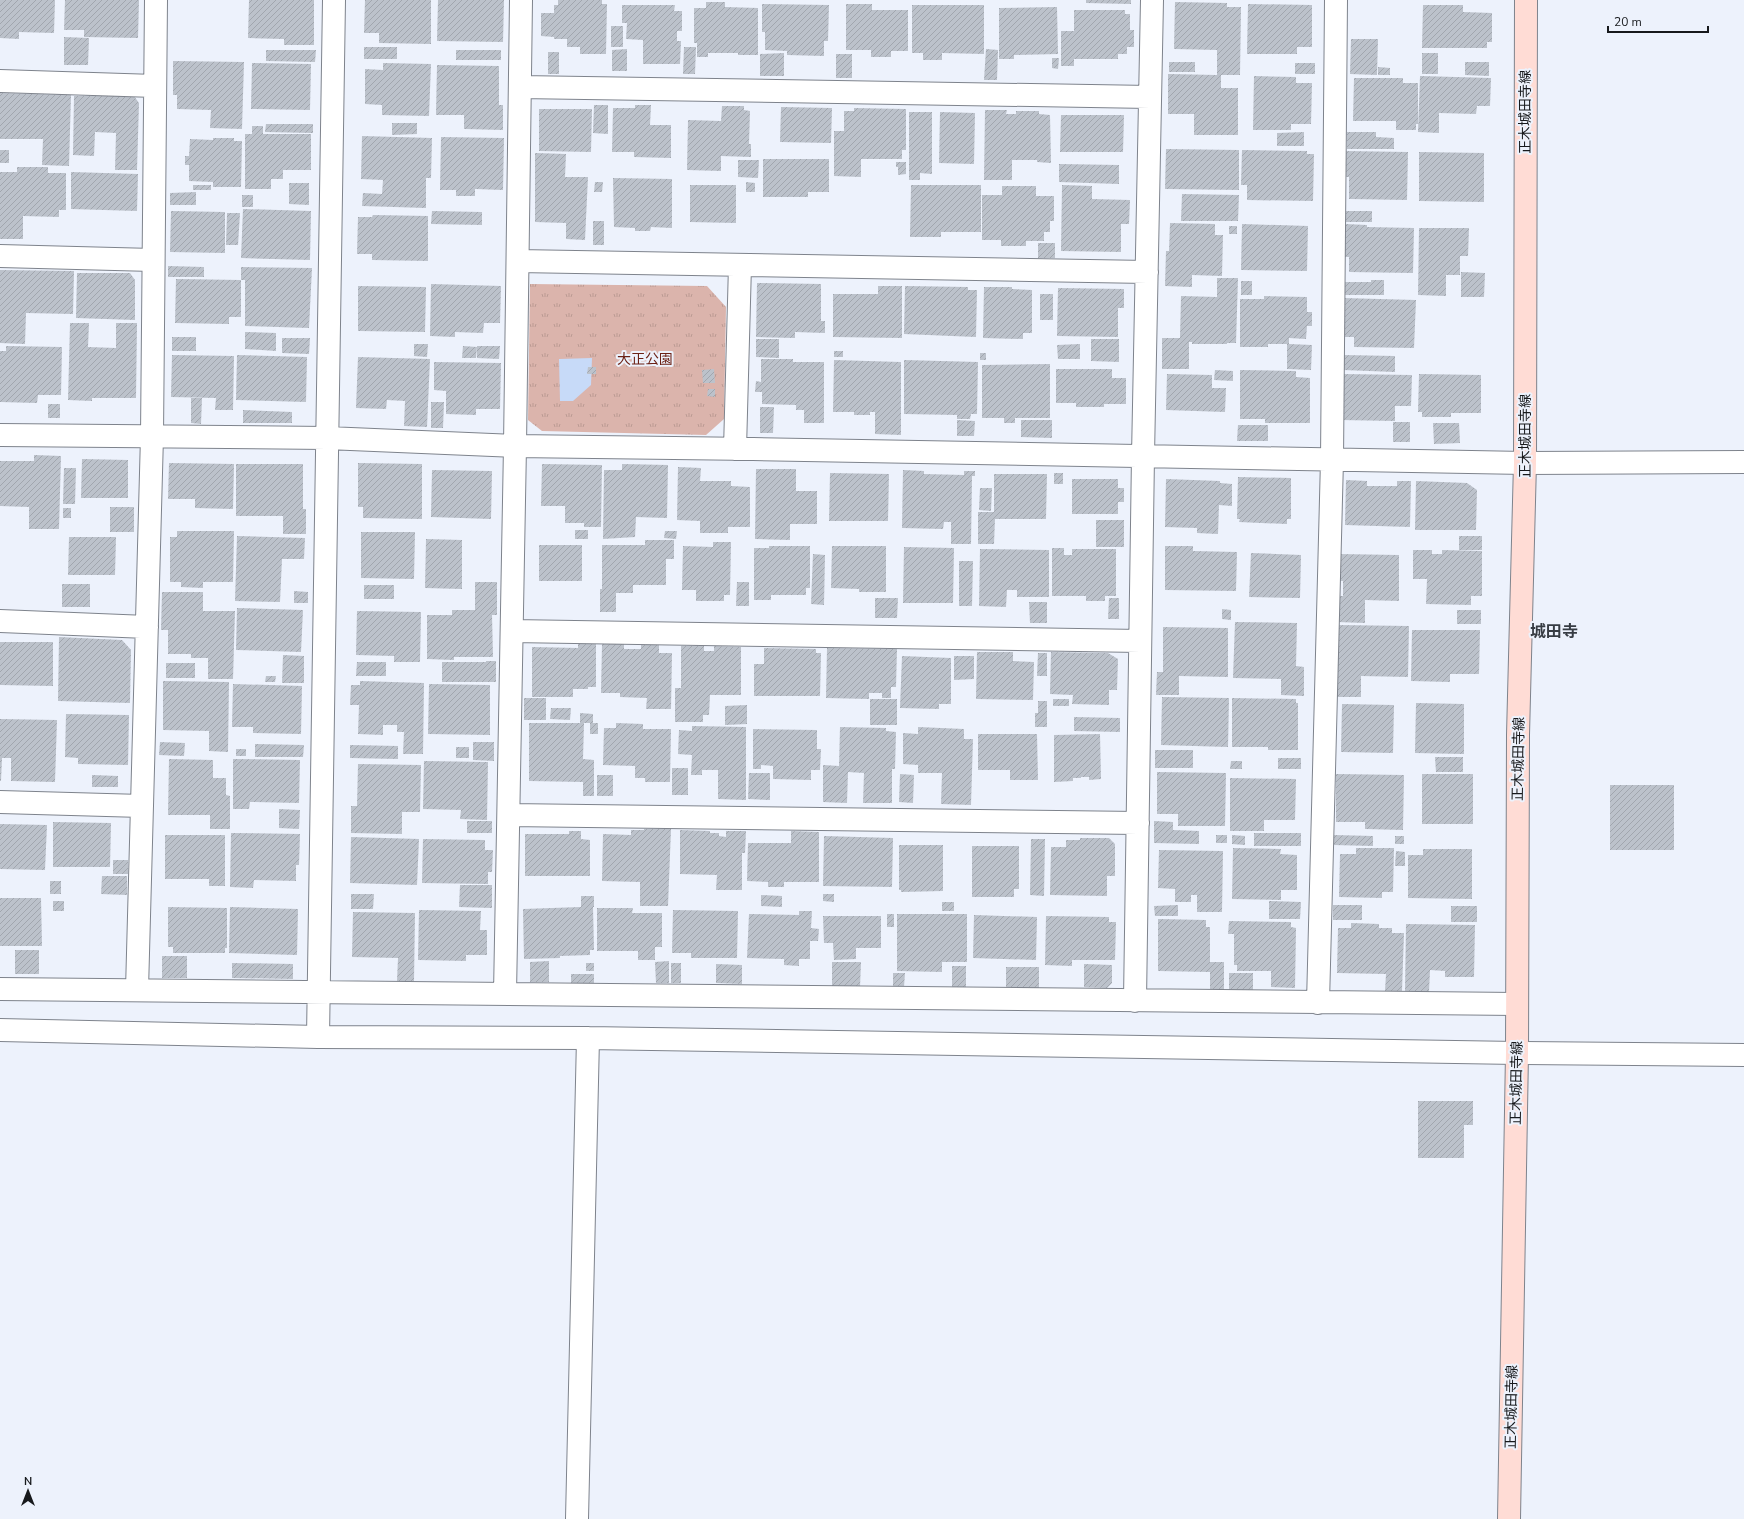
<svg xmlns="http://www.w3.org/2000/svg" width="1744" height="1519" viewBox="0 0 1744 1519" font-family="'Nunito Sans','Noto Sans JP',sans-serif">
<defs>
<pattern id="park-tufts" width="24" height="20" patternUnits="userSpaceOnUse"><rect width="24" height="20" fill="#dbb4ac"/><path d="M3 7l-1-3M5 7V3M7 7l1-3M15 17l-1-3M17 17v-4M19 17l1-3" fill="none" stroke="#bb9a93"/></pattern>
<pattern id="building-hatch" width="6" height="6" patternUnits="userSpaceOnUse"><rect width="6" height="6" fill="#bcc2cb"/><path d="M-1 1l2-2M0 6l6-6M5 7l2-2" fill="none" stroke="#a1a6ae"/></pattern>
</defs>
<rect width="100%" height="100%" fill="#edf2fc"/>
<!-- park -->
<path fill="url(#park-tufts)" d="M530 284 707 286 726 307 724 419 706 435 542 431 528 420Z"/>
<!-- water -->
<path fill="#c7daf8" d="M592 358 591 385 573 401H560L559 359Z"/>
<!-- building -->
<path fill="url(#building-hatch)" d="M0 0H55L54 33 19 32V39L0 38Z
M65 0H139L138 38 84 37V30H64Z
M249 0H314V45H284V39L248 38Z
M365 0H431V44L379 43V33H364Z
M438 0H504L503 42 437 41Z
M558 0H602V4H607L606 54H580V47H567V39H554V37L541 36V13H554V5H558Z
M1086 0H1131V4L1086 3Z
M706 2H725V7L758 8V55H738V53H708V57H697V43H694V8H706Z
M1175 2 1227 3V7H1241L1240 75H1221V88H1238V135H1194V114H1168V74L1217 75V50L1174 49Z
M762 4 829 5 828 41H824V56L787 55V51L765 50V32H762Z
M846 4H872V10H908V51H891V57H871V50H846Z
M1248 4 1312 5V47H1297V54H1247Z
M622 5H675L674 11H682V31H677V41H681L680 64H643V40L626 39 627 23H622Z
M912 5H984V54L942 53V60H923V53H912Z
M1423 5H1463V12L1492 13V42H1487V48H1422Z
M1057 7 1058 54 1014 55V59H999V8Z
M1074 10H1125V14H1130V30H1134V47H1127V54H1118V59H1074V66H1061V31H1074Z
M611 26H623V47H611Z
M64 37 89 38 88 65H64Z
M1351 39H1378L1377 75 1350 74Z
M364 47H397V59H364Z
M684 47H696L695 74H683Z
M627 49V71H612V50Z
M986 49 998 50 997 80H984Z
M266 50H316L315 62 266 61Z
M456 50H501V60H456Z
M548 52H559V74H548Z
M784 53V76H760V54Z
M1422 53H1438V74H1422Z
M836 54H852V78H836Z
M1052 58H1059L1058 69 1052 68Z
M173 61 244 62 242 129 210 128 211 110 177 109V95H173Z
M1169 62H1195V72H1169Z
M1465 62H1489V76L1465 75Z
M252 63 311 64 310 110 251 109Z
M383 63 431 64 429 116 382 115V105L365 104V69L383 70Z
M1295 63H1315V74H1295Z
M437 65 499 66V105H503V130L464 129V115H436Z
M1378 67 1390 68V75H1378Z
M1254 76 1296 77V83H1312L1311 124H1291V130H1253Z
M1420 76 1491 78 1490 106H1477L1476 114 1439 113V133L1418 132Z
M1354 78H1403V83H1418V124H1416V130H1396V121H1353Z
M0 93 71 95 69 166 42 165 43 139H0Z
M74 96H134L139 103 137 170H115L116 133 95 132 94 156 73 155Z
M594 105H608V134L593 133Z
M635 105H651L650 125H671V158L634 157V152H612L613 108H635Z
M722 106H744V110L750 111 749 144H751V157L721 156V171L687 170 688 120 721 121Z
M781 107 832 108 831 143 780 142Z
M854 108 906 109V150H902V159H861V177L834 176V131H844V111H854Z
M539 109H592L591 152 539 151Z
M985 110H1007L1006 114H1016V111H1039V114L1050 115 1051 163 1037 162V160H1012V180H984Z
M909 112H932V174L920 173V180H909Z
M940 112 975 113 974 164 939 163Z
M1061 115H1124L1123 152H1060Z
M392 123H417V134L392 135Z
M266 124H313V133L265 132Z
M252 126H263V134H311V170H283V179H271V189H245V134H252Z
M1304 132V146H1277V133Z
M1347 132H1376V137L1394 138V149H1347Z
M362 136 432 138 431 178H426V208L362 206 363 193 382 194 383 180 361 179Z
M441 137 504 138 503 190 475 189V196H456V190H440Z
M213 138H234V141H242L241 187H213V182L189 181V165H185V156H189L190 139 213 140Z
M1166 149 1239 150V190L1165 189Z
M0 150H9V163H0Z
M1242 150 1307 151V154H1314L1313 201 1247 200V185H1241Z
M1345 151 1408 152 1407 200 1349 199V177H1345Z
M1419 152 1484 153V202L1419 201Z
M535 153 566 154 565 177H588L585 240 566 239V223L535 222Z
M763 159H829V192H808V197H763Z
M738 160H759L758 178 738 177Z
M896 162H906V174L898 175V167H896Z
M1059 164 1119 165V184L1059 182Z
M17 167H48V173H66V210H59V217L23 216V239H0V172H17Z
M71 172 138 174 137 211 71 209Z
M613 178 672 179V228L651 227 650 231H635V228L614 227Z
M595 182H603L602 192H594Z
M746 182 755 183V192H746Z
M289 183H309V205L289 204Z
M193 185H211V190H193Z
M690 185H736V223L690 222Z
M911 185H981V232H941V237H910Z
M1062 185 1092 186V199L1130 200 1129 224H1121V252L1061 251Z
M1002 186H1036V196H1054V221H1050V232H1044V241H1026V246H1001V240H982V195H1002Z
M196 192V205H170V193Z
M1182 194 1239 195 1238 221H1181Z
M242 195H253V207H242Z
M243 209 311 211 310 260 241 258Z
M171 211 225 212V253L170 252Z
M432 211 482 212V225L431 224Z
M1346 211H1372V222H1345Z
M227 213H240L238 245H226Z
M373 215 428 216V261L372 260V254H357L358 217H372Z
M593 221H604V245H593Z
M1170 223 1215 224V235H1223L1222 276 1192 275V287L1165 286 1166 251H1169Z
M1242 224 1308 226 1307 271 1241 270Z
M1345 224 1367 225V227L1414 228 1413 273 1349 272V257H1344Z
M1229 226H1237V234H1229Z
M1419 228H1469L1468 256H1460V275H1446V296L1418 295Z
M1038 243H1055V258H1038Z
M168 266 204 267V277H168Z
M241 267 312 268 309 328 245 326V280H241V317H229V324L175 323 176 279 241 280Z
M0 270 74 271 73 314 26 313 25 344 0 343Z
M1461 272 1485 273 1484 297H1461Z
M77 273H130L135 280V320L76 318Z
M1217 278H1238L1236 343H1227V344H1192V342H1189V369H1162V338H1180L1181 296 1217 297Z
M1371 280H1384V295H1345V282H1371Z
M1241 281H1252V295H1241Z
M757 283 821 284V321H825V333L795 332V338L756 337Z
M431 284 501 286 500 323H484L483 333 455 332V337L430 336Z
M358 286 426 287 425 332 358 331Z
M878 286H902V338L833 337V294H878Z
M905 286 968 287V290H977L976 337 904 334Z
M984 287H1012V289L1032 290V333H1023V339L983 338Z
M1058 288 1124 289V308H1118V337L1057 336Z
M1040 294H1053V320H1040Z
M1264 296 1307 297V312H1312V326H1307L1306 339 1289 338V344L1312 345 1311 370 1287 369V344H1268V347H1240V299H1264Z
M1343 298 1416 300 1414 348 1354 347V337H1342Z
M70 323H89L88 347 116 348V323H137L136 398H92V401L68 400Z
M245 332 276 333V351L245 349Z
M172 337H196V351H172Z
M282 338H310L309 354 282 353Z
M756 339H779V358L756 357Z
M1091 339H1119V362L1091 361Z
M414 344H428L427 357 414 356Z
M1080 344V359H1058L1057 345Z
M6 346 62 347 61 395H38L37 403 0 402V351H6Z
M463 346 477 347 476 358H462Z
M477 346H500L499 359 477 358Z
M834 351H843V357H834Z
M980 353H986V360H980Z
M172 355 234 356 233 410H215L216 398 171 397Z
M237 355 307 357 306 402 236 400Z
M1343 355 1395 356V372L1343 370Z
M358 357 430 359 427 427 404 426 405 401 387 400 386 409 356 408Z
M761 359H793V362H824V423H804V410H796V405L762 404V392H755L756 381 761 382Z
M834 360 901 362V435L875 434V412H870V415H854V412H833Z
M904 360 978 362 977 414H971L970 419H957V415L904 414Z
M434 362 501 363 500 409H476V415L446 414V391L434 390Z
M1050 364V418H1015V423H1004V418H982V365Z
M588 367H596V374H587Z
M714 369 715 383H703L702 370Z
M1056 369H1112V378H1126V404H1104V407H1076V403H1056Z
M1215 370 1233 371V381L1214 380Z
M1240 370 1296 371V377L1310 378V423H1265V419H1240Z
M1167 374 1212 375V388H1226L1225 412 1166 410Z
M1341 374 1412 375 1411 406H1395V421L1340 420Z
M1419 374 1481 375V413H1451V417H1422V412H1418Z
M708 389H715V397L707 396Z
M191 398H202L201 424 191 423Z
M431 402H444L443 428H431Z
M48 404H60V418H48Z
M760 407H774L773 433H760Z
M243 410 292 412V423H243Z
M957 420 975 421 974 436H957Z
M1021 420H1052V438L1021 437Z
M1393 422H1410V442H1393Z
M1433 423H1459L1460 443 1434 444Z
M1238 425H1268V441H1237Z
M34 455 61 456 59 529H29V507L0 506V461H34Z
M82 459 128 460V498H81Z
M169 463 234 464 233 509 195 508V499H168Z
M358 463 422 464V519L363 518V507H358Z
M236 464H303V509H306V534H283V516H236Z
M542 464 602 465 601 527H584V523H565V506H541Z
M622 464 668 465 667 518 636 517 635 537 603 539 604 470H622Z
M678 467 701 468 700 481H731V486L750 487V527H728V533H700V521L677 520Z
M64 468H76L75 504H63Z
M756 469H796V491H817V524H790V540L755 539Z
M432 470 492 471 491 519 431 517Z
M903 470 924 471V474L964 475V471H975V476H972L971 544H951V522H944L943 529 902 528Z
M830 473 889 474 888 521H829Z
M1054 473H1063V484H1054Z
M994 474H1047L1046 519H995L994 544H978V512H994Z
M1238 477 1291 478V519H1287V524L1239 522 1240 519H1237Z
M1072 479H1118V488H1124V502H1118V514H1072Z
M1166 479 1220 481V483L1232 484V506L1219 505 1218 534 1197 533V528L1165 527Z
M1346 480 1367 481V486H1397V481H1411L1410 527 1345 525Z
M1416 481 1467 483 1477 490 1476 530H1415Z
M980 488H992L991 511 979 510Z
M110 507H134V532H110Z
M63 508H71V518H63Z
M1096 520H1124V547H1096Z
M575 530H588V539H575Z
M177 531H234L233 582H203V588L181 587V582H170V537H177Z
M665 531H677L676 539 664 538Z
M361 532H415L414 579 361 578Z
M237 536 305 538 304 559H282L280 602 235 601Z
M1459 536H1482V550H1459Z
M69 537H116L115 575H68Z
M426 539 462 540V589L425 588Z
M645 540H674V559H666V585H633V593H616V612H600V589H602V545H645Z
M713 542H731L730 595H724V601H696V590H682L683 546 713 547Z
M539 545H582V581H539Z
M769 546H810V588H806V595H771V600H754V548H769Z
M832 546H886V592H859V589L831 588Z
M1165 546H1193V551L1237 552 1236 591 1165 590Z
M904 547 954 548 953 603H903Z
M1052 548H1064V555H1072V549H1116V596H1105V601H1086V596H1052Z
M980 549 1049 550V597H1017V590H1007L1006 607 979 606Z
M1413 550H1432V554H1442V550L1482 551V596H1471V605L1426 604 1427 579H1413Z
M1251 553 1301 555 1300 598 1249 597Z
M813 554 825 555 824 605 811 604Z
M1338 554 1399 555V601L1365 600V623L1337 622V596H1343V581H1338Z
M959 561H973L972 606H959Z
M475 582H497V615H492L493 657H454V660L427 659V615H452V610H475Z
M737 582H749V606H736Z
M62 584H90V607H62Z
M364 585H394V599H364Z
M294 591 308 592V603H294Z
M162 592H203V611H235L233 679H208V658H191V654H168V630H161Z
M875 598H898L897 618H875Z
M1109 598H1119V619H1108Z
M1029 602H1047V623H1030Z
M237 608 303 610 301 652 236 650Z
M1222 609 1231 610V620L1222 619Z
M1457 610H1481V624H1457Z
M357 611 421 612 420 662H394V656L356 655Z
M1235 622 1297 623 1296 666 1304 667V696L1281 695V679L1233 678Z
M1337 625 1409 626 1408 677 1361 676V697H1336Z
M1163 627 1228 628V677L1179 676V695H1156L1157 672H1163Z
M1412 630H1480L1479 674H1450V682L1411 681Z
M59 637 122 640 131 650 130 703 58 701Z
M0 642H53V686L0 685Z
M578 644H596V687H588V689H573V697H532V647L578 648Z
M602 644H624V649H641V645H659V653H672L671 709H646L647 698 620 697V693H601Z
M681 646H704V651H714V646L741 647V695H710L709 715H703V722H675V688H681Z
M764 648 816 649V653H821L820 696H754V664H764Z
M827 648 897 649 896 687H891V698H882V693H869V699L826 698Z
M977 652H1013V661L1034 662 1033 700 976 699Z
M1051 652 1108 653 1118 659 1117 690H1109V705L1072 704 1073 695 1050 694Z
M1038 653H1047V676H1037Z
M283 655 304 656V683H282Z
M902 656 951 658V704H939V709L900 708Z
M954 656H974V679L954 680Z
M486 661H496V682H442V662H486Z
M357 662H386V676H356Z
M166 663H195V678H166Z
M266 676H276L275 682H265Z
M163 681 229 682 228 752 209 751V731L163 730Z
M360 681 424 683 423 754H403L404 732H397V725H383V735L358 734 359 705H350L351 685H360Z
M233 684 302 686 301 734 253 733V727H232Z
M429 684 490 685V735L428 734Z
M1162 697 1229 698 1228 747 1161 745Z
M524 698H546V720H524Z
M1232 698 1296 699V703H1298V750H1268V747H1232Z
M870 699H897V725H870Z
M1053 699H1069V706H1053Z
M1038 701H1047V727H1035V713H1038Z
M1416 703 1464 704V754L1415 753Z
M1342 704 1394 705 1393 753 1341 752Z
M747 705V724L725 725V706Z
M551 708H571L570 720 550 719Z
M580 713 593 714V723H598V734H590V723H584L583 759 594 760V796H583V782L529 781V723H580Z
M66 714 129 715 128 765 78 764V758L65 757Z
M1074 717 1120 718V732L1074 731Z
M0 719 57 720 55 782 11 781V758H2L1 781H0Z
M616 723 643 724V729H671L670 782H645V778H635V766L603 765 604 728H616Z
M692 726 746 727V800L718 799V770H702V775H691L692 755 678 754 679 730 692 731Z
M840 727 886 728V731L896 732 895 769H892V803H863L864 773 848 772 847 803 823 802V765L839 766Z
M918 727 964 729V739H973L971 805 941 804 942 773H918V765L903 764V733L918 734Z
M753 729 817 730V749H821L820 770H811V780L773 779V766L761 765V769H753Z
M978 734H1037L1038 780H1010V770H978Z
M1100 734 1101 779 1089 780V777H1081V778H1073V781L1054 782V735Z
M160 742 185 743 184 756 159 755Z
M473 742H494V761L473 760Z
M255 744 304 745 303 757H255Z
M350 745 398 746V759L350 758Z
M456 747H469V758H456Z
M236 749H246V756H236Z
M1155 750H1193V768H1155Z
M1435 757H1463V772H1436Z
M1278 758H1301V769H1278Z
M169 759 213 760V778H226V795L230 796V829H210V815H168Z
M233 759 300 760 299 803 250 802 249 809H233Z
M424 761 488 762 487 820 460 819 461 810 423 809Z
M1231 761H1242V769H1230Z
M358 764 421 765 420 812H402V834L351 833V806H357Z
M672 768H688V795H672Z
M1157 772 1226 773 1225 826H1178V814H1157Z
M749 773H770V800L748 799Z
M900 774 914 775 913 803 899 802Z
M1336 774 1404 775 1403 830 1365 829V822H1336Z
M1422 774H1473V824H1422Z
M92 775 118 776V787H92Z
M597 775H613V796H597Z
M1230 778 1296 779 1295 820H1264V831H1230Z
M1610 785H1674V850H1610Z
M279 809 300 810 299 829 279 828Z
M467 821H492V833H467Z
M1154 821 1173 822V830L1199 831V844L1154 843Z
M53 822 111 823 110 867H53Z
M0 824 47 825 45 870 0 869Z
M644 829H671L668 906H640V882L602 881 603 834 631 835V830H644Z
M680 830 710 831V833H719V836L726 837V831H746L745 853H742V890H716L717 875 680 874Z
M569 831H581V839L590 840V876H525V834H569Z
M791 831 819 832V882H784V887H768V882L747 881 748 843H791Z
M231 833 300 834 299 865H296V881L254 880 253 888 230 887Z
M1254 833H1301V846H1254Z
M165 835H225V886H209V879H165Z
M1216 835H1227V843H1216Z
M1232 835 1245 836V845L1232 844Z
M1334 835 1373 836V846L1333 845Z
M824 836 893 838 892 887 823 886Z
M1395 836H1404V844H1395Z
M351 837 419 839 417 885 350 883Z
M1080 838H1109L1115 844V876H1107V896L1050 895 1051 847H1066V840H1080Z
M423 839 485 840V850H493L492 872H488V884L422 883Z
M1031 839H1045L1044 896 1030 895Z
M899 845H943V891L901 892V890H899Z
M972 846H1019V889H1014V897H972Z
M1233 848 1281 849 1280 854 1297 855V890H1281V900L1232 899Z
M1356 848H1394L1393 892H1382V898L1339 897 1340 854H1356Z
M1423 849H1472V899L1408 898V855H1423Z
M1159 850 1223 851 1222 912H1197V895H1191V902H1175V889L1158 888Z
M1396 851 1405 852V866H1395Z
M113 860H128V874H113Z
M102 876H127V895L101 894Z
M50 881H61V894H50Z
M460 885H492V908L459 907Z
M351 894H374L373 909H351Z
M823 894H834V902L823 901Z
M761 895 782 896V907L761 906Z
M581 896H594V907H593L594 950H590V955L560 956V958L524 959 523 909 581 907Z
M0 898H41L42 946H0Z
M53 901H64V911H53Z
M1269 901 1301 902 1300 919H1269Z
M942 902H954V911H942Z
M1178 905V916H1155L1154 906Z
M1333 905H1362V920H1333Z
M1451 906H1477V922H1451Z
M168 907 227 908V948H225V953H173V947H168Z
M230 907 298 909 297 955 229 953Z
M597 908H633L632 913H662V947H655V960H638V951H597Z
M419 910 481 911 480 930H487V955H466V961L418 960Z
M673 910 738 911 737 958H691V953H672Z
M799 911H812L811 928 819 929 818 941H810V959H799V966L784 965V959L747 958 749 914 799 915Z
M353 912 415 913 414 981H397L398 958 352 957Z
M887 914H894V927H887Z
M897 914H967V962H942V972L897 971Z
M974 915 1037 917 1036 960 973 958Z
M823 916H881V948H856V959L834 960 833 943H824Z
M1046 916 1109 917V922H1116L1115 960H1072V966L1045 965Z
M1158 919 1206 920V927H1210V962H1224V991H1210V972L1158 971Z
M1229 921 1291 922V927L1296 928 1295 988 1271 987V971H1237V965H1234V934H1228Z
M1351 923 1379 924V928H1392V933H1404L1402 991H1385L1386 974 1337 973 1338 928H1351Z
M1406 924 1475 925 1474 977H1445V971L1430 970 1429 992H1405Z
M15 950H39V974H15Z
M162 956H187V978H162Z
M549 961V982H530V962Z
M669 961V983H656L655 962Z
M832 962H861L860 987 832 986Z
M232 963 293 964V979L232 978Z
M586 963H594V971H586Z
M671 963H681V983H671Z
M716 964 742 965V984L716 983Z
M1084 964 1112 965V983L1107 988 1084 987Z
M952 966H966V988H952Z
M1006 967H1039V991H1006Z
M893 973H905L904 987H893Z
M1229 973H1253V991H1229Z
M571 974H594V983H571Z
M1418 1101H1473V1125H1464V1158H1418Z"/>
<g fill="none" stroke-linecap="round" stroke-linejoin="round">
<!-- street casing -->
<g stroke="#7e838c" stroke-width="24">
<path id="street" d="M0 81 155 86
M520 87 1150 97
M0 256 153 260
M518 261 1147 272
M0 435 327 438 515 446 753 449 1525 463 1744 462
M735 449 740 265
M0 621 147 627
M512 631 1140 641
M0 802 142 806
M509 815 1138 823
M0 989 1517 1004
M137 990 152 436 156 0
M505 994 515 446 521 0
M1135 1001 1143 456 1152 0
M1318 1003 1332 460 1336 0
M0 1030 318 1037 588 1038 1517 1053 1744 1055
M318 1037 334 0
M577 1519 588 1038"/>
</g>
<!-- secondary casing -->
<g stroke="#7e838c" stroke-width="24">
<path id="secondary" d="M1509 1519 1517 1053 1518 735 1525 463 1526 0"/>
</g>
<!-- street -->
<use href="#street" stroke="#fff" stroke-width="22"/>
<!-- secondary -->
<use href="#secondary" stroke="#ffdcd5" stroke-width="22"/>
</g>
<g text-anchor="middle" stroke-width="4" stroke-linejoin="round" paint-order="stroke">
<!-- street labels -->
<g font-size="14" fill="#17191c" stroke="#edf2fc">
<text transform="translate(1525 112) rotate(-90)" y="5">正木城田寺線</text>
<text transform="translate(1525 436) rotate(-90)" y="5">正木城田寺線</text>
<text transform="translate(1518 759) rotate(-89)" y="5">正木城田寺線</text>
<text transform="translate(1516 1083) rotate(-89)" y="5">正木城田寺線</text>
<text transform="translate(1511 1407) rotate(-89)" y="5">正木城田寺線</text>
</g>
<!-- park labels -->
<g font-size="14" fill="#6b2115" stroke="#edf2fc">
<text x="645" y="364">大正公園</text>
</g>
<!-- quarter labels -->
<g font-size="16" font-weight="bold" fill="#373c43" stroke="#edf2fc">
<text x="1554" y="637">城田寺</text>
</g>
</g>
<!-- north arrow -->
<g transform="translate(28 1491)" stroke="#edf2fc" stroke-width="3" paint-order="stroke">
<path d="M0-3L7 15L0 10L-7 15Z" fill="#17191c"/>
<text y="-6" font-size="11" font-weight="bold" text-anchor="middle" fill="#17191c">N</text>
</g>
<!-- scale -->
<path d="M1608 26v6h100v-6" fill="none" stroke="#17191c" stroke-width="2"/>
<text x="1614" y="26" font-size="12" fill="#17191c" stroke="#edf2fc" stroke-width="3" paint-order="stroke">20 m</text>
</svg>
